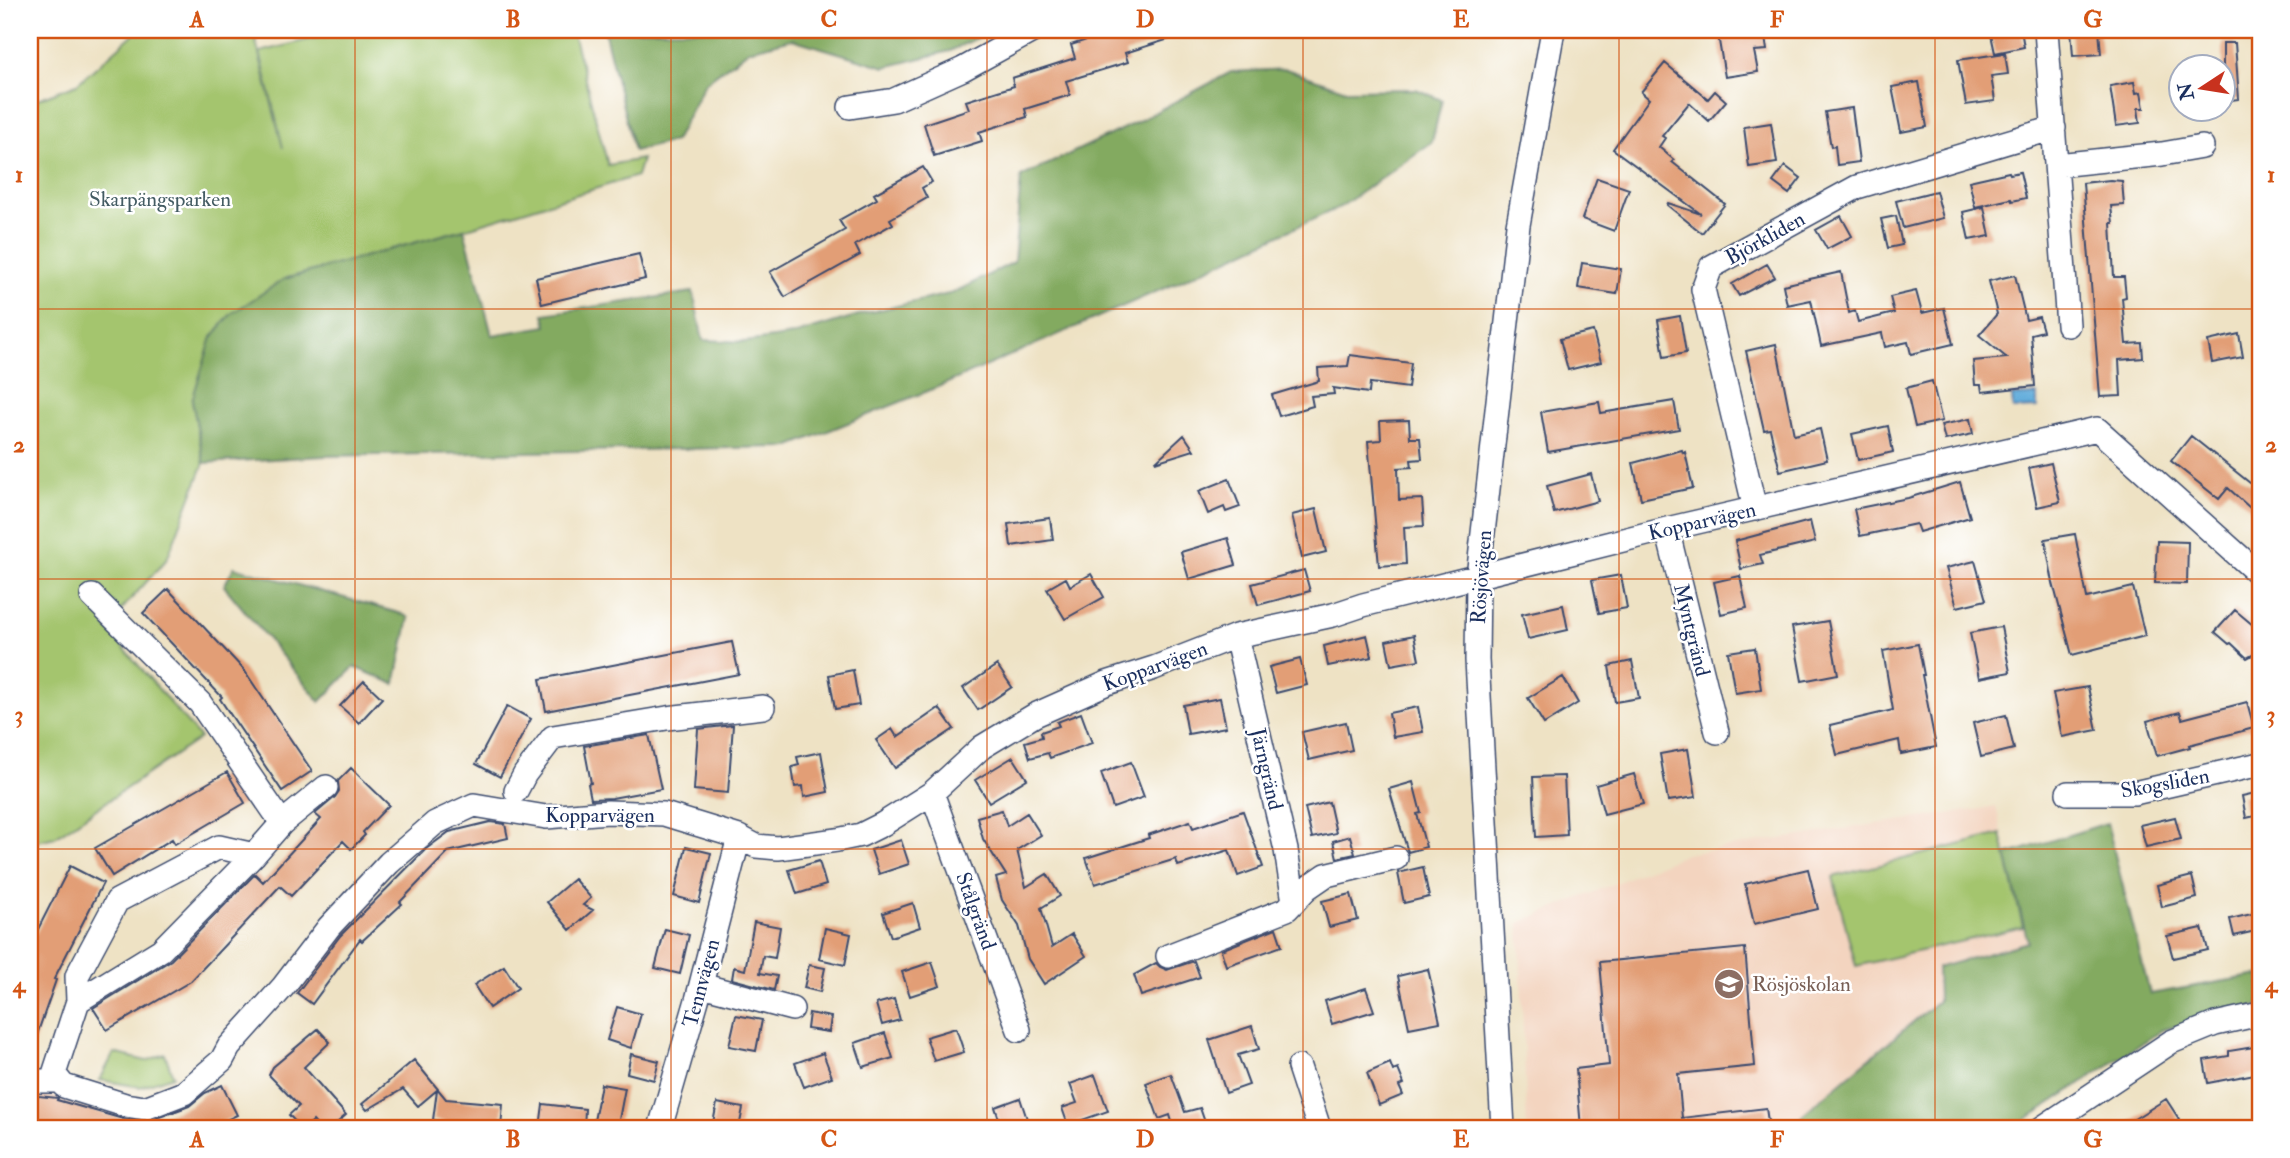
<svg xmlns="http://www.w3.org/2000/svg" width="2290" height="1158" viewBox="0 0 2290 1158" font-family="'IM FELL Double Pica',serif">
<rect width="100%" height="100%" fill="#fff"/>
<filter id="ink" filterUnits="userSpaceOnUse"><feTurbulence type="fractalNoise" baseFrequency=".0143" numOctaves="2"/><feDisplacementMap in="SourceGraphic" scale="14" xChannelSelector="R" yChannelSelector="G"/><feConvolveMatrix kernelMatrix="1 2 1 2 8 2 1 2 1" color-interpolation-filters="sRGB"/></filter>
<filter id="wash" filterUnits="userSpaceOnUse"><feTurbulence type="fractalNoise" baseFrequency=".00686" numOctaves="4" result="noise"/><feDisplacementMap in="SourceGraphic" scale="28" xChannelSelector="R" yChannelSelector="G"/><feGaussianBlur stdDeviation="1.57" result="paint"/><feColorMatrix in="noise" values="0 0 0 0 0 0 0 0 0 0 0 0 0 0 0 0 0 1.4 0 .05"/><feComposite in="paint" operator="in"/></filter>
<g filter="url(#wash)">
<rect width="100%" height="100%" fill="#eee2c4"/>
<!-- built -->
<path fill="#f3d4bf" d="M1996 807 2028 942 1937 968 1939 1001 1803 1113 1801 1128H1527L1519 923 1686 854 1862 826Z"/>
<!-- green -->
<path fill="#a4c56e" stroke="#607a66" stroke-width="2" d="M138 30H253L283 148 260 52 347 30H572L608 165 642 159 637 176 464 229 284 279 192 400 204 463 167 559 106 627 200 738 55 837 30 843V102L77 84Z
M2001 834 2023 927 1856 966 1833 877Z
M114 1053 146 1061 165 1054 173 1076 140 1087 100 1080Z"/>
<!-- forest -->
<path fill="#83aa61" stroke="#4f6c60" stroke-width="2" d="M604 30H994L950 51 885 67 792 39 749 50 705 83 675 141 634 151Z
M1286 69 1346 90 1416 89 1442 100 1432 142 1342 206 1176 283 945 384 788 447 324 456 204 463 192 400 212 337 231 314 284 279 464 229 492 335 547 326 544 314 693 292 703 340 746 342 793 335 862 314 953 293 1014 262 1021 177 1137 122 1231 72Z
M234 567 402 614 409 618 395 684 354 667 320 702 224 586Z
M2107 823 2150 994 2260 975V1005L2162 1030 2013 1128H1801L1803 1114 1938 1001 1937 968 2028 942 2006 855Z"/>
<!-- water -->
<path fill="#65aedc" stroke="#406e9d" stroke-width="2" d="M2037 395V408L2013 409 2012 396Z"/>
<g id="blocks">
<!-- building -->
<path fill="#e29e76" d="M1118 30H1187L1188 33 1125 53 1128 62 1066 81 1070 95 1025 109 1027 117 979 132 982 141 934 156 924 124 969 109 966 101 1014 86 1012 78 1075 58 1071 45Z
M1752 30H1764L1767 50 1754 51 1758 72 1725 77 1718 35Z
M1990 30H2021L2024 47 1995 53Z
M2071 30H2099L2101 54 2073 56Z
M2223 43H2235L2239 99 2223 101Z
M2005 53 2008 74 1991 76 1995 101 1966 105 1958 60Z
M1665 63 1708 99 1715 91 1726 101 1709 121 1689 103 1662 136 1665 138 1659 147 1674 160 1672 162 1725 204 1702 233 1667 205 1668 203 1701 214 1613 149 1649 99 1641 92Z
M1919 82 1927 127 1901 132 1892 87Z
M2134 82 2136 93 2141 92 2144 108H2138L2140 123 2116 126 2110 86Z
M1852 108 1859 162 1837 165 1835 146 1831 147 1825 112Z
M1771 123 1777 163 1749 167 1744 127Z
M1785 166 1801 178 1789 194 1773 182Z
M923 167 932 182 922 188 927 198 890 219 893 224 855 245 860 255 785 297 770 272 845 230 839 220 877 199 874 194Z
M2009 172 2010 174 2020 172 2026 198 2012 201 2011 199 1975 207 1969 181Z
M1597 178 1629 189 1614 231 1582 219Z
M2110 180 2122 181 2124 205 2111 206 2113 223H2111L2114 277H2124L2126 297 2122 298 2126 344 2142 343 2143 358 2119 360 2121 396 2100 397 2083 183Z
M1936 191 1943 218 1903 228 1896 201Z
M1984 207 1990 236 1969 240 1963 212Z
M1841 216 1852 236 1827 249 1816 230Z
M1896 216 1902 245 1888 248 1881 219Z
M639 254 645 279 542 304 536 278Z
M1582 263 1621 269 1617 294 1578 288Z
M1767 264 1775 277 1739 296 1732 284Z
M1841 272 1849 313 1855 311 1858 322 1894 313 1890 297 1916 291 1922 313 1944 308 1953 344 1911 354 1908 342 1885 347 1882 333 1821 346 1811 300 1787 305 1783 285Z
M2015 275 2026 320 2039 317 2043 331 2031 334 2035 386 1982 392 1981 385H1975L1973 361 2007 358 1979 335 1997 314 1989 281Z
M1680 316 1686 353 1664 357 1658 320Z
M1593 331 1601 362 1568 370 1560 339Z
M2239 334 2243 357 2212 363 2208 341Z
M1776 344 1794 435 1820 429 1827 460 1780 471 1770 429 1764 430 1746 351Z
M1350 355 1411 363 1408 388 1370 383 1369 393 1333 388 1334 394 1311 396 1313 406 1279 416 1272 395 1319 381 1318 368 1348 366Z
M1932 381 1942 421 1915 427 1906 388Z
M1674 401 1679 429 1548 452 1541 412 1599 402 1601 413Z
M1970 419 1973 434 1945 440 1941 425Z
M1409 420 1410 438H1420L1422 459 1411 460 1412 467 1398 468 1399 500 1422 499 1424 526 1404 527 1406 564 1379 566 1368 441 1381 440 1380 421Z
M1888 426 1893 452 1858 460 1852 434Z
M1184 435 1194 450 1155 462Z
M2191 436 2260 491V517L2228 488 2219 499 2171 461Z
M1682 450 1683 453 1685 452 1693 488 1641 499 1633 463Z
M2051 463 2060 502 2037 507 2029 468Z
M1591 474 1598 501 1554 513 1547 486Z
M1229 479 1240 507 1226 512 1224 507 1208 514 1199 491Z
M1960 482 1970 517 1919 532 1916 524 1860 536 1854 509 1908 498Z
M1316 509 1326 552 1302 558 1292 515Z
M1050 518 1053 540 1011 546 1008 524Z
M1810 521 1815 542 1760 555 1763 564 1741 569 1735 541Z
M2075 534 2087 598 2133 587 2145 636 2072 655 2053 583 2045 539Z
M1228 538 1236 565 1189 579 1181 552Z
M2157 541 2188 542 2187 584 2155 583Z
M1975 561 1986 600 1957 607 1946 568Z
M1304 570 1310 591 1258 605 1252 584Z
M1091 574 1104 597 1065 619 1047 589 1066 578 1070 586Z
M1621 575 1627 608 1599 613 1592 580Z
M1740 576 1747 608 1721 614 1714 582Z
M168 589 244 670 312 771 282 791 220 699 222 697 143 613Z
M1563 605 1568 630 1528 639 1522 614Z
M2235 610 2260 631V651L2247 658 2231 643 2229 644 2215 632Z
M1828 621 1838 674 1802 681 1792 627Z
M2001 627 2010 672 1979 678 1970 633Z
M1367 635 1372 657 1328 666 1324 646Z
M1414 635 1419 660 1391 665 1386 641Z
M732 642 739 674 546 711 540 679Z
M1918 644 1924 675H1922L1936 747 1901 754 1899 740 1837 755 1830 725 1893 710 1883 651Z
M1755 648 1761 689 1735 693 1728 652Z
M1300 659 1307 685 1276 693 1269 667Z
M1632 661 1639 698 1615 702 1609 666Z
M997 665 1012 687 978 710 963 688Z
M853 670 859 705 835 709 829 675Z
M1563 677 1578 703 1544 724 1528 698Z
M364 681 382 698 359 723 340 706Z
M2088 687 2097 730 2062 737 2053 693Z
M1220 698 1226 727 1188 734 1183 705Z
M2247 702 2254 728 2189 745 2190 747 2157 756 2147 721 2180 712 2182 719Z
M507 706 531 719 500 777 476 764Z
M1418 707 1423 732 1393 737 1389 713Z
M939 708 954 729 895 768 876 740 892 729 897 737Z
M1081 713 1092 743 1050 758 1048 753 1030 758 1025 742 1042 737 1041 732 1059 726 1057 722Z
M2006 715 2014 749 1981 757 1973 723Z
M1346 722 1352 750 1309 760 1302 732Z
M733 725 728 793 694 790 698 729Z
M649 735 661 789 612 798 591 799 588 784 591 783 584 746Z
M1688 749 1696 797 1668 801 1660 754Z
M821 752 828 792 804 797 803 786 795 787 792 767 799 765 797 757Z
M1013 757 1027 779 989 802 975 780Z
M1131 762 1144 797 1113 808 1101 773Z
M351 768 389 805 363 832 365 835 351 849 343 841 291 896 280 886 191 981 107 1030 93 1008 171 960 255 874 263 882 321 819 315 814 335 797 339 791 338 781Z
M227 772 245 803 175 844 172 839 112 876 95 848Z
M1634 774 1643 804 1604 814 1596 785Z
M1564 776 1567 835 1536 837 1533 777Z
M1413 782 1421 813 1417 814 1426 847 1408 852 1389 789Z
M2260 792V815L2246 818 2242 796Z
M1329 802 1336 833 1312 838 1305 808Z
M1002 810 1007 826 1027 813 1041 835 1017 850 1026 887 1047 874 1060 896 1041 908 1052 947 1072 934 1086 956 1044 984 1028 959 1019 926 1002 900 996 878 1006 875 983 839 977 817Z
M1243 811 1263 867 1238 876 1229 850 1178 866 1176 859 1095 884 1086 858 1149 838 1148 835 1190 821 1193 828Z
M2175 817 2181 839 2146 847 2140 825Z
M490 822 505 824 508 838 448 852 400 902 402 904 362 941 360 939 312 1004 297 993 340 936 426 849 449 832Z
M1350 836 1355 854 1337 858 1333 841Z
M901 840 909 864 879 874 871 850Z
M686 847 711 853 699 903 674 896Z
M819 861 826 885 797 894 789 870Z
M70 866 103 883 54 979 56 980 32 1049H30V945Z
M1423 867 1429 897 1404 903 1398 873Z
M1808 869 1818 909 1754 924 1745 884Z
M2192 876 2197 898 2162 907 2157 885Z
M574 879 591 898 583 905 593 910 570 930 547 902Z
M1351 894 1358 920 1329 927 1322 901Z
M913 903 920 927 891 937 883 913Z
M2260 912V930L2234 936 2230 919Z
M754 922 780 927 775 958 763 956 760 973 777 976 774 990 732 979 734 967 745 970Z
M825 928 851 934 845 965 819 959Z
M1276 928 1282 946 1226 966 1221 950Z
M2202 928 2208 950 2173 958 2167 936Z
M665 929 689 935 680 974 655 968Z
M1745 948 1755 1066 1678 1074 1682 1118 1766 1108 1769 1128H1581L1576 1069 1609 1065 1600 962Z
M1194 961 1200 977 1141 996 1134 975 1156 963 1160 967 1167 970Z
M932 962 940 986 910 996 902 972Z
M809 965 825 968 820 992 804 988Z
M504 966 518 988 489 1008 474 985Z
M1428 969 1440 1022 1409 1028 1398 976Z
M1366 988 1374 1011 1332 1024 1325 1001Z
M894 999 900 1020 882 1025 876 1004Z
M617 1007 641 1014 631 1048 607 1040Z
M809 1013 831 1017 829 1032 807 1029Z
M736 1015 762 1020 756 1051 729 1046Z
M1252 1026 1259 1049 1238 1055 1249 1085 1226 1093 1209 1040Z
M956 1028 964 1052 934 1061 926 1037Z
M318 1029 330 1042 304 1067 346 1115 331 1128H319L313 1121 305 1128H301L289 1115 299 1106 269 1075 273 1067Z
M885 1033 893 1058 863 1067 855 1043Z
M2260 1046V1073L2208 1083 2204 1060 2229 1056V1051Z
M823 1053 832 1077 804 1087 795 1063Z
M631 1054 659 1061 654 1080 627 1073Z
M414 1060 446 1099 503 1104 501 1128H461V1125L433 1120 437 1090 418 1106 403 1089 367 1110 362 1104Z
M1390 1063 1393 1071 1398 1069 1404 1084 1399 1086 1403 1095 1379 1105 1367 1073Z
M1171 1074 1185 1112 1200 1108 1207 1128H1174L1170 1115 1159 1119 1146 1083Z
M1095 1075 1108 1111 1068 1125 1062 1108 1077 1103 1070 1084Z
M601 1084 625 1088 618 1125 594 1121Z
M222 1085 237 1115 210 1128H162L159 1122 158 1128H30V1095L58 1098 57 1100 123 1119 143 1122 158 1121 157 1118 189 1106 205 1093Z
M1020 1098 1030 1128H1002L995 1107Z
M2166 1099 2179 1119 2165 1128H2120Z
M717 1103 743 1108 739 1128H712Z
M543 1104 585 1109 584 1128H540Z"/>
</g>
</g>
<g filter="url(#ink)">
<use href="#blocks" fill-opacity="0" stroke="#3b4a6d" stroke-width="2"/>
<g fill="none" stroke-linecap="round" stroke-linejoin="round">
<!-- minor casing -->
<g stroke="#3b4a6d" stroke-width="26">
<path id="minor" d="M2046 30 2068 325
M850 107 894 100 963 69 1034 30
M2057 165 2162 154 2202 147
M1755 509 1703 289 1711 267 1857 187 2054 128
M1667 529 1717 732
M92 596 200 703 282 823
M1236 636 1286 850 1294 902
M326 787 282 823 254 855 161 950 78 1001 54 1074 64 1086 125 1105 145 1108 184 1093 222 1060 229 1047 283 987 329 927 389 863 435 823 474 805 546 817 608 812 664 814 739 837 756 846 778 848 837 840 861 835 883 824 932 793 982 747 1035 715 1107 683 1154 668 1236 636 1333 615 1363 605 1667 529 2097 429 2260 575
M516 791 525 774 553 737 667 718 763 707
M932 793 1019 1030
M2068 793H2134L2260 764
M1168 956 1287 909 1307 888 1326 875 1396 858
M701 985 792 1009
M78 1001 77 976 117 901 219 847 254 855
M1299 1067 1319 1128
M30 1081H58
M660 1128 697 1000 739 837
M1503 1128 1477 660 1478 577 1518 225 1553 30
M2042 1128 2171 1042 2215 1024 2260 1014"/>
</g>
<!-- minor -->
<use href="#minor" stroke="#fff" stroke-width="23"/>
</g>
</g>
<!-- grid -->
<path fill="none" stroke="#d45514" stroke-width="2" stroke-opacity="0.55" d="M355 30V1128M671 30V1128M987 30V1128M1303 30V1128M1619 30V1128M1935 30V1128M30 309H2260M30 579H2260M30 849H2260"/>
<!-- icons -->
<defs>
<g id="school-disc" transform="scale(1.575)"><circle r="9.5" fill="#8d6e63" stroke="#fff"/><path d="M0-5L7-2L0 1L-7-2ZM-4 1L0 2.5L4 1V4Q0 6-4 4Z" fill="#fff"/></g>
</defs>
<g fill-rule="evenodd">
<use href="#school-disc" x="1729" y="984"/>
</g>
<g text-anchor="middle" stroke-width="5" stroke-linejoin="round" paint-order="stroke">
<!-- park labels -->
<g font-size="21" fill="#445c63" stroke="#fff">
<text x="160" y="206">Skarpängsparken</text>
</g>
<!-- street labels -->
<g font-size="21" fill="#1b2f5e" stroke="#fff">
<text transform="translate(1765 238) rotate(-29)" y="7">Björkliden</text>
<text transform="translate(1702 521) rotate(-13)" y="7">Kopparvägen</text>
<text transform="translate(1481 577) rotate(-86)" y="7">Rösjövägen</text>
<text transform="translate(1692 630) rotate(76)" y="7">Myntgränd</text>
<text transform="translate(1155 666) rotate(-20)" y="7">Kopparvägen</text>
<text transform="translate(1267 769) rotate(77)" y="7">Järngränd</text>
<text transform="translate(2165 783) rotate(-10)" y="7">Skogsliden</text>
<text x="600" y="822">Kopparvägen</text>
<text transform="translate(976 911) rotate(70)" y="7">Stålgränd</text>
<text transform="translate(701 983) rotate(-75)" y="7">Tennvägen</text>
</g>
<!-- education labels -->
<g font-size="21" fill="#785e54" stroke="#fff" text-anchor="start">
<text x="1752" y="991">Rösjöskolan</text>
</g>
</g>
<!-- margin -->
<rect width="2290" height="1158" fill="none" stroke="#fff" stroke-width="77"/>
<!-- north arrow -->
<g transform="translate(2202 88) rotate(258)"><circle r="33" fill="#ffffff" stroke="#a4acbf" stroke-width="2"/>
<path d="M0-5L12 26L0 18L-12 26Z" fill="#c8321e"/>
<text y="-10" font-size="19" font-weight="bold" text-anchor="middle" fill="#1b2f5e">N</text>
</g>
<rect x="38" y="38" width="2214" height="1082" fill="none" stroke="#d45514" stroke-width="2.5"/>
<g font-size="23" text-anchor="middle" font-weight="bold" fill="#d45514">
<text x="197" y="27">A</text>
<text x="513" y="27">B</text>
<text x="829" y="27">C</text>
<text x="1145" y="27">D</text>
<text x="1461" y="27">E</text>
<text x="1777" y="27">F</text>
<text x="2093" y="27">G</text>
<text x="19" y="182">1</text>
<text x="2271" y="182">1</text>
<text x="19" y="452">2</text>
<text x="2271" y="452">2</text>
<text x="19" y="722">3</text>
<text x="2271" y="722">3</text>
<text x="19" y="992">4</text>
<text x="2271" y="992">4</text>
<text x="197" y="1147">A</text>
<text x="513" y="1147">B</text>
<text x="829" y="1147">C</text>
<text x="1145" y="1147">D</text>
<text x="1461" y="1147">E</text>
<text x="1777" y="1147">F</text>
<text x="2093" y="1147">G</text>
</g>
</svg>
